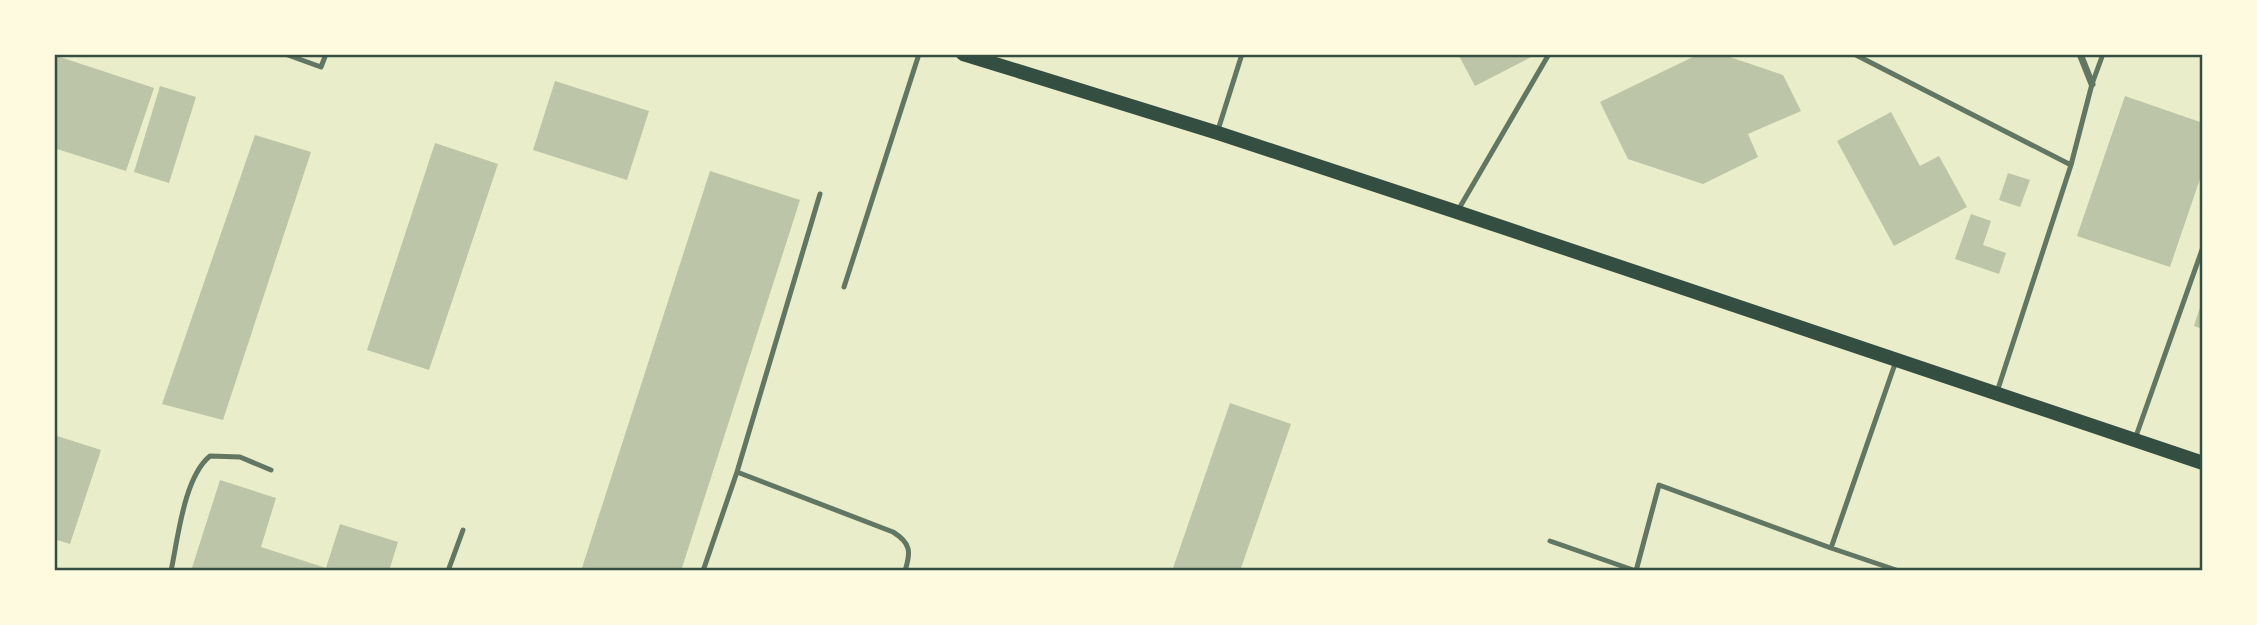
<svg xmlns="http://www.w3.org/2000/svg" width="2257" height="625" viewBox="0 0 2257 625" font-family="Commissioner,sans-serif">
<rect width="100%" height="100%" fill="#e9edc9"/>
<!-- building -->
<path fill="#bcc5a7" d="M1458 54H1537L1475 86Z
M1699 54H1721L1783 75 1801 111 1748 134 1758 157 1703 184 1628 159 1600 102Z
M54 55 154 88 126 171 54 148Z
M555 81 649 111 627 180 533 150Z
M160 86 196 97 169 183 134 172Z
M2125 96 2203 123V170L2170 267 2077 236Z
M1891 112 1920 166 1939 156 1967 207 1894 246 1837 141Z
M255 135 311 152 223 420 162 404Z
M435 143 498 164 429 370 367 350Z
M710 171 800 200 681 571H581Z
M2008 173 2030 180 2020 207 1999 200Z
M1971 214 1991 221 1983 245 2006 253 1999 274 1955 259Z
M2202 301H2203V329L2194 326Z
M1230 403 1291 424 1240 571H1172Z
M54 435 101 450 70 544 54 539Z
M220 480 276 498 261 547 326 568 340 524 398 542 389 571H191Z"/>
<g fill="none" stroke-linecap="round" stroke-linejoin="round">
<!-- service -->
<path stroke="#617663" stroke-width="5" d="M285 54 321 67 326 54
M1854 54 2071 165
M1218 130 1242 54
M1457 212 1549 54
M844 287 919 54
M1997 392 2071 165 2092 84 2103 54
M2135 439 2203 247
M737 472 893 532C911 543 911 552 905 571
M1550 541 1636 571 1659 485 1831 548 1896 361
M1831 548 1899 571
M171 571C178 538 184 477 210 456L240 457 271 470
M448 571 463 530
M703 571 737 472 820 194"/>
<!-- minor -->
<path stroke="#617663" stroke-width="7" d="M2080 54 2092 84"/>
<!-- secondary -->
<path stroke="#344e41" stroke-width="14" d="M963 54 1218 133 1457 212 2203 463"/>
</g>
<!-- border -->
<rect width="2257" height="625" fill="none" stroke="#fefae0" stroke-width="112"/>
<rect x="56" y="56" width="2145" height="513" fill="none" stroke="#344e41" stroke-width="2.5"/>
</svg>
